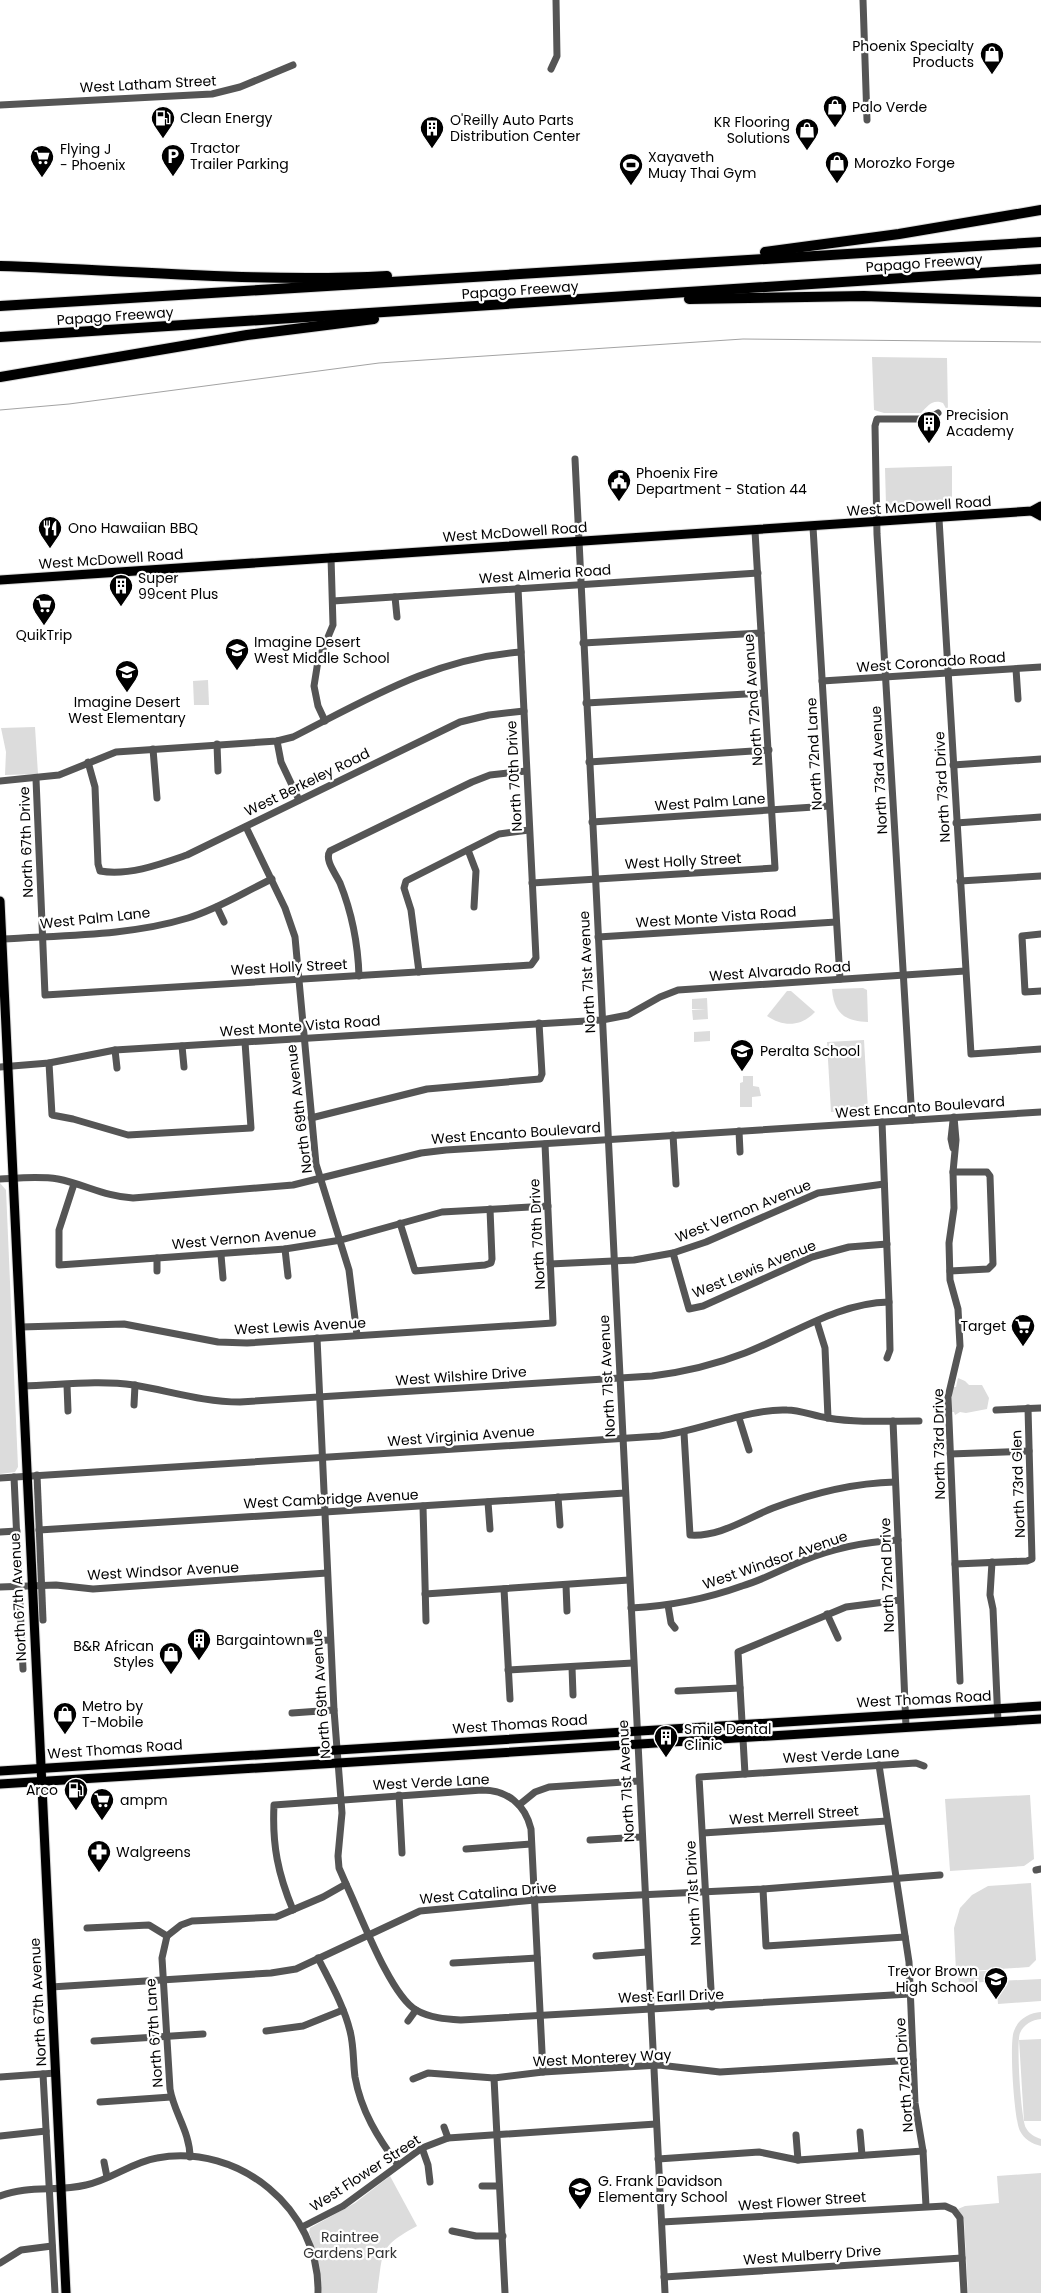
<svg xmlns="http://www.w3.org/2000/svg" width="1041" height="2293" font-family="Poppins,sans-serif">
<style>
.green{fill:#dcdcdc}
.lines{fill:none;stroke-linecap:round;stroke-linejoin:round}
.stream{stroke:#a3a3a3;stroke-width:1}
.major-casing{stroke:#dbdbdb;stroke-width:11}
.highway-casing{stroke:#dbdbdb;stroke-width:12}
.minor{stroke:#555;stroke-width:7}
.major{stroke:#000;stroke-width:9}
.highway{stroke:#000;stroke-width:10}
.labels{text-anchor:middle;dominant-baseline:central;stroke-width:4.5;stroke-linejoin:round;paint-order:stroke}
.poi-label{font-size:14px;fill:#000;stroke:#fff;text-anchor:start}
.street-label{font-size:14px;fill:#000;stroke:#fff}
.park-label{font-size:14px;fill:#333;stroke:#fff}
</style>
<rect width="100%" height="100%" fill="#fff"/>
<g class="green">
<path d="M872 357 947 358 948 412 943 403C932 399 928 406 921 413H884L874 410Z"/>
<path d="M952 466V504L891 509 886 505 885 468Z"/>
<path d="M208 680 209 705H194L193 681Z"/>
<path d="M35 727 38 774 5 775 6 752 1 728Z"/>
<path d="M863 988 867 990 868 1022C845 1021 834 1014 832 989Z"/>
<path d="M787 991H791L815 1012C801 1027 783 1027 767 1016Z"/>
<path d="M707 998 708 1019 693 1020 692 1010 706 1009H692V999Z"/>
<path d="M710 1031V1041L694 1042V1032Z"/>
<path d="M864 1040 868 1110 831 1112 827 1042Z"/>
<path d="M743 1076H753V1086L759 1087 761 1096 752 1097V1107H740V1083L743 1082Z"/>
<path d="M0 1183 6 1190 18 1467 15 1472 0 1474Z"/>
<path d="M958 1378 965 1381 969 1385H982L989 1398 987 1409 966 1413 960 1412 955 1415 954 1412H952V1387H956Z"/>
<path d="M1030 1795 1034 1859 1024 1866 950 1871 945 1799Z"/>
<path d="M1031 1883 1036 1960 1029 1967 956 1972 954 1928 960 1908 972 1895 988 1886Z"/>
<path d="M996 1970 997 1981 1041 1979V2001L998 2004 996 1981 959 1984 958 1973Z"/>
<path d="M1041 2012V2019C1032 2020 1024 2024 1020 2033 1016 2042 1021 2120 1026 2128 1029 2134 1035 2137 1041 2139V2146C1032 2144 1024 2139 1020 2131 1014 2120 1009 2042 1014 2031 1018 2019 1029 2013 1041 2012Z"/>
<path d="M1041 2039V2121H1024L1019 2040Z"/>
<path d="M1041 2173V2293H968L964 2220 958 2209 965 2206 999 2203 997 2176Z"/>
<path d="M390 2176 417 2226C376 2248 384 2253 377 2293H322L319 2263 309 2232 310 2228 355 2203Z"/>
</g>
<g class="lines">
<path class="stream" d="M0 410 69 404 379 363 743 339 1041 342"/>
<g class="major-casing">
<g id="major">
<path d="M1032 511 1041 516"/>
<path d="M0 580 1032 511 1041 506"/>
<path d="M0 901 66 2293"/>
<path d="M0 1771 1041 1706"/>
<path d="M0 1784 1041 1719"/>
</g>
</g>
<g class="highway-casing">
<g id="highway">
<path d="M765 252 899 234 1041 210"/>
<path d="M0 266C129 270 258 283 387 276"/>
<path d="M689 299 864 296 1041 302"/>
<path d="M0 306 1041 242"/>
<path d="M0 337 1041 269"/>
<path d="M0 377 247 335 374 319"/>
</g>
</g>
<g class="minor">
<path d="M863 0 867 120"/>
<path d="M551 69 557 56 556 0"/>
<path d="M0 105 212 94 240 87 293 65"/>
<path d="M575 459 665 2293"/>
<path d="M939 519 971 1054 1041 1049"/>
<path d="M813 527 840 979"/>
<path d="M395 597 397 617"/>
<path d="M333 601 758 573"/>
<path d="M583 643 761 633"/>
<path d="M1016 669 1018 699"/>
<path d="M822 681 1041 667"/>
<path d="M586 703 764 693"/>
<path d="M325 721 318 706 314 686 318 661 333 625 331 557"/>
<path d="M277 741 281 762 299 800"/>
<path d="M217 744 218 771"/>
<path d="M153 749 157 798"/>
<path d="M88 762 95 787 98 864 100 871C129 876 161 864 187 855L460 722 489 715 524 711"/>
<path d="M589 762 769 750"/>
<path d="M953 765 1041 759"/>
<path d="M36 779 45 995 531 965 536 958 518 588"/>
<path d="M0 781 59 775 116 752 277 741 293 737C368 699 435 658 521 652"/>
<path d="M592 822 829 806"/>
<path d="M956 823 1041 817"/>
<path d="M246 827 285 908 295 937 316 1164 349 1270 357 1335"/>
<path d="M468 850 476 871 474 907"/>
<path d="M960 881 1041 876"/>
<path d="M532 883 775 868 755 531"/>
<path d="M217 907 224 922"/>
<path d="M1041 934 1022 936 1025 992 1041 991"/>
<path d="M598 937 836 922"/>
<path d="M2 939C64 935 129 936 188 918 218 909 244 892 272 879"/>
<path d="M419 972 411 910 404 888 406 881 499 834 529 830"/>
<path d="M359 976C358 944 352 913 340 883 336 874 324 860 330 851L472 782 490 775 526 771"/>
<path d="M182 1046 184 1067"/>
<path d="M115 1050 117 1068"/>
<path d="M49 1063 52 1115 73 1119 128 1135 251 1128 245 1042"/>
<path d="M0 1067 49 1063 115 1050 602 1020 628 1015 660 997 678 990 965 971"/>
<path d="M954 1117 956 1140 953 1172 954 1208 949 1243 950 1280 958 1309 960 1346 948 1397 960 1681"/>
<path d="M311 1118 427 1089 540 1079 542 1074 539 1023"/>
<path d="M912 1120 877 534 875 426 877 419H928L938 413"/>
<path d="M953 1121 951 1139 953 1148"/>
<path d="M882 1122 889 1302 890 1350 887 1358"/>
<path d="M739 1131 740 1152"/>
<path d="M673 1135 676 1184"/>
<path d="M0 1179C20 1178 39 1176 58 1179 84 1184 106 1197 133 1198L293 1185 421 1153 446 1150 1041 1112"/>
<path d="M74 1184 59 1230V1265L285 1249 341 1240 442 1212 548 1206"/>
<path d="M400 1223 415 1271 485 1265 491 1263 492 1259 490 1209"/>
<path d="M285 1249 288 1276"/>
<path d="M673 1253 689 1309 703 1306 812 1257 849 1247 887 1244"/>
<path d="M221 1255 223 1278"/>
<path d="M157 1258V1271"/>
<path d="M550 1264 634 1260 673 1253 706 1242 818 1193 884 1184"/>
<path d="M950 1271 988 1269 993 1264 990 1176 987 1172H953"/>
<path d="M817 1322 825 1348 828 1418"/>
<path d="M21 1327 124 1324 218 1342 247 1343 553 1323 545 1144"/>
<path d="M317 1338 334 1710 342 1813 338 1856 339 1868 346 1884C360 1913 390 1995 416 2010 430 2018 446 2019 461 2020L910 1994"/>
<path d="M67 1385 68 1411"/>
<path d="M23 1386C60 1385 98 1380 134 1385 170 1391 203 1402 240 1402L652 1376C684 1372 714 1365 745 1353 792 1335 837 1303 889 1302"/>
<path d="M134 1405 135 1385"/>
<path d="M996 1410 1041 1408"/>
<path d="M739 1418 749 1450"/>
<path d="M893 1421 906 1727"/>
<path d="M684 1433 690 1535C720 1537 745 1519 773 1508 813 1493 852 1483 895 1482"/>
<path d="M950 1454 1029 1451"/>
<path d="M37 1475 43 1620"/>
<path d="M14 1477 23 1669"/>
<path d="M0 1478 660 1436C699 1431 751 1408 787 1410 800 1410 814 1416 828 1418 858 1423 889 1421 919 1421"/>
<path d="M558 1497 560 1525"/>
<path d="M488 1502 490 1529"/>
<path d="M423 1506 426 1621"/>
<path d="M39 1530 625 1493"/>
<path d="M0 1532 17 1531"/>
<path d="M992 1562 990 1595 993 1609 998 1722"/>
<path d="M955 1564 1027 1561 1032 1559 1028 1408"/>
<path d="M566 1585 567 1611"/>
<path d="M0 1587 56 1585 93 1589 327 1573"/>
<path d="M504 1589 510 1699"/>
<path d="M425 1594 629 1580"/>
<path d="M668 1605 671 1623 675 1628"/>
<path d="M631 1608C669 1606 706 1599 742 1586 763 1580 782 1569 802 1561 833 1548 864 1542 898 1540"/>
<path d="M827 1614 838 1638"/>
<path d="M289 1642 330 1640"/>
<path d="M572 1667 573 1695"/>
<path d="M508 1670 633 1663"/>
<path d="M678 1691 740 1688"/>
<path d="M292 1713 334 1710"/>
<path d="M879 1765 909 1962 915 2103 923 2151 926 2206"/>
<path d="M745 1774 738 1652 846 1607 900 1600"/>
<path d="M399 1795 402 1853"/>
<path d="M519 1805 535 1792 549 1787 639 1781"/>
<path d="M703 1833 887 1821"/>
<path d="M590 1840 642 1837"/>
<path d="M466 1849 531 1844"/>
<path d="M1036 1870 1041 1869"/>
<path d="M763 1889 766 1946 905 1937"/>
<path d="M293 1910C278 1874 272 1845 274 1805L482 1790C507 1790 525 1804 531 1829L543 2072"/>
<path d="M87 1928 149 1925 167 1936 181 1925 192 1921 276 1917 323 1897 346 1884"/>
<path d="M167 1936 162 1958 170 2089C174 2113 190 2132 190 2157"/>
<path d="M596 1956 647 1952"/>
<path d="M318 1958C330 1982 344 2006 350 2031 354 2046 353 2062 355 2077 361 2111 378 2138 398 2165"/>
<path d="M453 1963 537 1958"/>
<path d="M51 1987 271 1973 296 1969 420 1911 535 1900 763 1889 940 1875"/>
<path d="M712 2007 699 1777 916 1763 924 1766"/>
<path d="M408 2021 416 2010"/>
<path d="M266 2031 303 2026 343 2010"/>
<path d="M94 2041 203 2034"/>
<path d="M43 2074 55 2293"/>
<path d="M0 2077 56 2073"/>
<path d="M494 2078 505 2293"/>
<path d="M413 2079 428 2073 494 2078 543 2072 659 2065 720 2072 913 2060"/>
<path d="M100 2102 171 2097"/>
<path d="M444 2127 448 2138"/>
<path d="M860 2132 862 2155"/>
<path d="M796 2135 798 2160"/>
<path d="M0 2136 46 2131"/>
<path d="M422 2148 428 2165 430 2182"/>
<path d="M658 2159 759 2152 798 2160 923 2151"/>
<path d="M104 2162 107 2177"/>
<path d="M482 2186H499"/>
<path d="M0 2196C28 2185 58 2192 86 2185 111 2180 132 2162 157 2158 239 2143 320 2209 318 2293"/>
<path d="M662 2222 945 2206 954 2210 960 2218 964 2293"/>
<path d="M302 2227 343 2206 422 2148 448 2138 656 2124"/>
<path d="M452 2231 476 2236H503"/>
<path d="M0 2263 21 2250 52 2246"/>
<path d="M664 2277 962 2258"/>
</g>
<use href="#major" class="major"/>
<use href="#highway" class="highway"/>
</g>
<defs>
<g id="shop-pin" transform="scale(1.25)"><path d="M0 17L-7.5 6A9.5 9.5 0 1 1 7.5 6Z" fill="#000" stroke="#fff"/><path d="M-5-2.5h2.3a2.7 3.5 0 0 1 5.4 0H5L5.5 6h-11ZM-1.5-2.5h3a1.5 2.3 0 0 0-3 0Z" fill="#fff"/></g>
<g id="fuel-pin" transform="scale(1.25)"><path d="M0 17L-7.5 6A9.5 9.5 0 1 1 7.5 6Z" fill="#000" stroke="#fff"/><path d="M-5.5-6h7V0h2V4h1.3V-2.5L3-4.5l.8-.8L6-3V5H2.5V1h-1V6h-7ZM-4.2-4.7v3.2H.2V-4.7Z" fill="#fff"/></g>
<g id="building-pin" transform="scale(1.25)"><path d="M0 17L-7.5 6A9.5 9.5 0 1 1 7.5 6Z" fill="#000" stroke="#fff"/><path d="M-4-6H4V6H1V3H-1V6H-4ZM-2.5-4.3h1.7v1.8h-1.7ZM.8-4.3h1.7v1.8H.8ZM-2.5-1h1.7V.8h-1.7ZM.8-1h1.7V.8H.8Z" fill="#fff"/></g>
<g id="parking-pin" transform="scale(1.25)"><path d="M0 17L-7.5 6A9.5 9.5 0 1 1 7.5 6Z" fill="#000" stroke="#fff"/><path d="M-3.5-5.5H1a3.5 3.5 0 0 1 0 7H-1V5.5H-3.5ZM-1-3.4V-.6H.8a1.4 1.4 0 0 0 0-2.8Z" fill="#fff"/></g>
<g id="supermarket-pin" transform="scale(1.25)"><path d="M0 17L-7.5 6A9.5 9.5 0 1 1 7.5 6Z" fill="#000" stroke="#fff"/><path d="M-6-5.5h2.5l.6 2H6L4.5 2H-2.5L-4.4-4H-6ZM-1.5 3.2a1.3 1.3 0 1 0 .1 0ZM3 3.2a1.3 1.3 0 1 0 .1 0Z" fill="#fff"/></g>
<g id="stadium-pin" transform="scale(1.25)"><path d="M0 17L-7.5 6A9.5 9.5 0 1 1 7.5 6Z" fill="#000" stroke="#fff"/><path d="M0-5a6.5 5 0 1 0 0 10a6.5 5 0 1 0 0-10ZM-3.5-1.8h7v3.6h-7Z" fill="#fff"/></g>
<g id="civic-pin" transform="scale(1.25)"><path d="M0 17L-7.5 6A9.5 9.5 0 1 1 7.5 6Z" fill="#000" stroke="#fff"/><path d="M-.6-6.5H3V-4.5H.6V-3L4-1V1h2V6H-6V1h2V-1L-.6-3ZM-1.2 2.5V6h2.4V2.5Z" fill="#fff"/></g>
<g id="restaurant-pin" transform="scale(1.25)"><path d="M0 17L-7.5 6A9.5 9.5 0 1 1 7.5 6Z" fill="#000" stroke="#fff"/><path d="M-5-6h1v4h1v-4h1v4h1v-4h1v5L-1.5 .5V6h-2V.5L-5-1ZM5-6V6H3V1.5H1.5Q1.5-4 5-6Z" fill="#fff"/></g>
<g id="school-pin" transform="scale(1.25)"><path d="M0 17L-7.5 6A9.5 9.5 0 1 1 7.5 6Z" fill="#000" stroke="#fff"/><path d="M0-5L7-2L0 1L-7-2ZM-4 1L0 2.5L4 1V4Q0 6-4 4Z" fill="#fff"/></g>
<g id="pharmacy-pin" transform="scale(1.25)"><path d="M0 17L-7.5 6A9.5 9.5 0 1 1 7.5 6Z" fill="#000" stroke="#fff"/><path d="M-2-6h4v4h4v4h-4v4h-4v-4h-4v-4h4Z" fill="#fff"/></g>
</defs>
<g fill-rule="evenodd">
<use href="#shop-pin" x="992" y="54"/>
<use href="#shop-pin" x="835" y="107"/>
<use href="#fuel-pin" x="163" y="118"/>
<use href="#building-pin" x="432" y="128"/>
<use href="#shop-pin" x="807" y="130"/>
<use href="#parking-pin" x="173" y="156"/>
<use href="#supermarket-pin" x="42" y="157"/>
<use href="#shop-pin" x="837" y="163"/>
<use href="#stadium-pin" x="631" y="165"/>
<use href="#building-pin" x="929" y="423"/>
<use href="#civic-pin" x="619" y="481"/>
<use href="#restaurant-pin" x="50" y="528"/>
<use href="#building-pin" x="121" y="586"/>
<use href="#supermarket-pin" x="44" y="605"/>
<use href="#school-pin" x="237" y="650"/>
<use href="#school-pin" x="127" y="672"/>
<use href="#school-pin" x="742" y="1051"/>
<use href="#supermarket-pin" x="1023" y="1326"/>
<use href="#building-pin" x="199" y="1640"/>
<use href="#shop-pin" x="171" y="1654"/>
<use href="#shop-pin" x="65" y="1714"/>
<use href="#building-pin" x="666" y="1737"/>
<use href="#fuel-pin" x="76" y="1790"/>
<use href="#supermarket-pin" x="102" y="1800"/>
<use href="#pharmacy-pin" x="99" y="1852"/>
<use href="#school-pin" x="996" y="1979"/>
<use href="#school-pin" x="580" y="2189"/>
</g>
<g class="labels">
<g class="poi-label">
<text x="974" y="46" text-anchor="end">Phoenix Specialty<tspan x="974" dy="16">Products</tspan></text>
<text x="852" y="107">Palo Verde</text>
<text x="180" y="118">Clean Energy</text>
<text x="450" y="120">O'Reilly Auto Parts<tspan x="450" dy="16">Distribution Center</tspan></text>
<text x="790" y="122" text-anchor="end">KR Flooring<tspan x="790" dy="16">Solutions</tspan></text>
<text x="190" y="148">Tractor<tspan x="190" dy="16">Trailer Parking</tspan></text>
<text x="60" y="149">Flying J<tspan x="60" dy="16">- Phoenix</tspan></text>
<text x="648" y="157">Xayaveth<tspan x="648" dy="16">Muay Thai Gym</tspan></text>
<text x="854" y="163">Morozko Forge</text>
<text x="946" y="415">Precision<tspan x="946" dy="16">Academy</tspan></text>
<text x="636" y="473">Phoenix Fire<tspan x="636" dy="16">Department - Station 44</tspan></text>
<text x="68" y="528">Ono Hawaiian BBQ</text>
<text x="138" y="578">Super<tspan x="138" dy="16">99cent Plus</tspan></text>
<text x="44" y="635" text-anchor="middle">QuikTrip</text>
<text x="254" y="642">Imagine Desert<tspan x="254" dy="16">West Middle School</tspan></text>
<text x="127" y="702" text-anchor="middle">Imagine Desert<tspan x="127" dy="16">West Elementary</tspan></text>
<text x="760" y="1051">Peralta School</text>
<text x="1006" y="1326" text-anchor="end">Target</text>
<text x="216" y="1640">Bargaintown</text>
<text x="154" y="1646" text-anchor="end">B&amp;R African<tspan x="154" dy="16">Styles</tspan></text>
<text x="82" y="1706">Metro by<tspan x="82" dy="16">T-Mobile</tspan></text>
<text x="684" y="1729">Smile Dental<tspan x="684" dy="16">Clinic</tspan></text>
<text x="58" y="1790" text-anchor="end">Arco</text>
<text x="120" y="1800">ampm</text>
<text x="116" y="1852">Walgreens</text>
<text x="978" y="1971" text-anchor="end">Trevor Brown<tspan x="978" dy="16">High School</tspan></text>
<text x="598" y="2181">G. Frank Davidson<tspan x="598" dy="16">Elementary School</tspan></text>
</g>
<g class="street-label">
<text transform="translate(148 84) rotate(-3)">West Latham Street</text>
<text transform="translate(924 263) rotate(-4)">Papago Freeway</text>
<text transform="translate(520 290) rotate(-4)">Papago Freeway</text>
<text transform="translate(115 316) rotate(-4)">Papago Freeway</text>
<text transform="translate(919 506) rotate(-4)">West McDowell Road</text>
<text transform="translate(515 532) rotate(-4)">West McDowell Road</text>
<text transform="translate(111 559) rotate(-4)">West McDowell Road</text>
<text transform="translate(545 574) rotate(-4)">West Almeria Road</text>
<text transform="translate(931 662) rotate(-4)">West Coronado Road</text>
<text transform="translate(753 700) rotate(-94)">North 72nd Avenue</text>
<text transform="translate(814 754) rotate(-93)">North 72nd Lane</text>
<text transform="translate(879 770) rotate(-93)">North 73rd Avenue</text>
<text transform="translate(514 776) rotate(-93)">North 70th Drive</text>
<text transform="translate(307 782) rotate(-26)">West Berkeley Road</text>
<text transform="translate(942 787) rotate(-93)">North 73rd Drive</text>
<text transform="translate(710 802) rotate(-4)">West Palm Lane</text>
<text transform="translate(26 842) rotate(-92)">North 67th Drive</text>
<text transform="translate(683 861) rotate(-3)">West Holly Street</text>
<text transform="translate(716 917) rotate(-4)">West Monte Vista Road</text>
<text transform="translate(95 918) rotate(-6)">West Palm Lane</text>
<text transform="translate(289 967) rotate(-3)">West Holly Street</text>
<text transform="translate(780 971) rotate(-4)">West Alvarado Road</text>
<text transform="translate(587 972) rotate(-93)">North 71st Avenue</text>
<text transform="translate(300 1026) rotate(-4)">West Monte Vista Road</text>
<text transform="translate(920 1107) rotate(-4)">West Encanto Boulevard</text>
<text transform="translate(299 1109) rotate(-97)">North 69th Avenue</text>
<text transform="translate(516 1133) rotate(-4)">West Encanto Boulevard</text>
<text transform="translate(743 1211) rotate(-22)">West Vernon Avenue</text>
<text transform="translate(537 1234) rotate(-93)">North 70th Drive</text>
<text transform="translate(244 1238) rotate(-5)">West Vernon Avenue</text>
<text transform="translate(754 1269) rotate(-22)">West Lewis Avenue</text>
<text transform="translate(300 1326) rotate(-3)">West Lewis Avenue</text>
<text transform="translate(461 1376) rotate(-4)">West Wilshire Drive</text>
<text transform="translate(607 1376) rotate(-93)">North 71st Avenue</text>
<text transform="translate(461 1436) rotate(-4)">West Virginia Avenue</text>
<text transform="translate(939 1444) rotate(-91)">North 73rd Drive</text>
<text transform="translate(1018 1484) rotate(-92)">North 73rd Glen</text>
<text transform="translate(331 1499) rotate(-3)">West Cambridge Avenue</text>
<text transform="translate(775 1560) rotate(-19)">West Windsor Avenue</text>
<text transform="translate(163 1571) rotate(-3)">West Windsor Avenue</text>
<text transform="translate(887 1575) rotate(-92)">North 72nd Drive</text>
<text transform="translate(18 1597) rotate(-93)">North 67th Avenue</text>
<text transform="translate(321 1694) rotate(-94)">North 69th Avenue</text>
<text transform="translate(924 1699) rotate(-3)">West Thomas Road</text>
<text transform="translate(520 1724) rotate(-4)">West Thomas Road</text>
<text transform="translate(115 1749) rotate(-4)">West Thomas Road</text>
<text transform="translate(841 1755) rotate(-3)">West Verde Lane</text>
<text transform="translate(626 1781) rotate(-93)">North 71st Avenue</text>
<text transform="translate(431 1782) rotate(-3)">West Verde Lane</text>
<text transform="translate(794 1815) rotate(-4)">West Merrell Street</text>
<text transform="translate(488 1893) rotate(-5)">West Catalina Drive</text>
<text transform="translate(693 1893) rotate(-93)">North 71st Drive</text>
<text transform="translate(671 1996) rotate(-2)">West Earll Drive</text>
<text transform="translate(38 2002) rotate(-93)">North 67th Avenue</text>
<text transform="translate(154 2033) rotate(-94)">North 67th Lane</text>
<text transform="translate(602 2058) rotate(-3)">West Monterey Way</text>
<text transform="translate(904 2075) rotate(-94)">North 72nd Drive</text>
<text transform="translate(365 2173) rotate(-33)">West Flower Street</text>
<text transform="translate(802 2201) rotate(-4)">West Flower Street</text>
<text transform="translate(812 2255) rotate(-4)">West Mulberry Drive</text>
</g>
<g class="park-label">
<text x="350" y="2237">Raintree<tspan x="350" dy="16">Gardens Park</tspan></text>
</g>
</g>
</svg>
